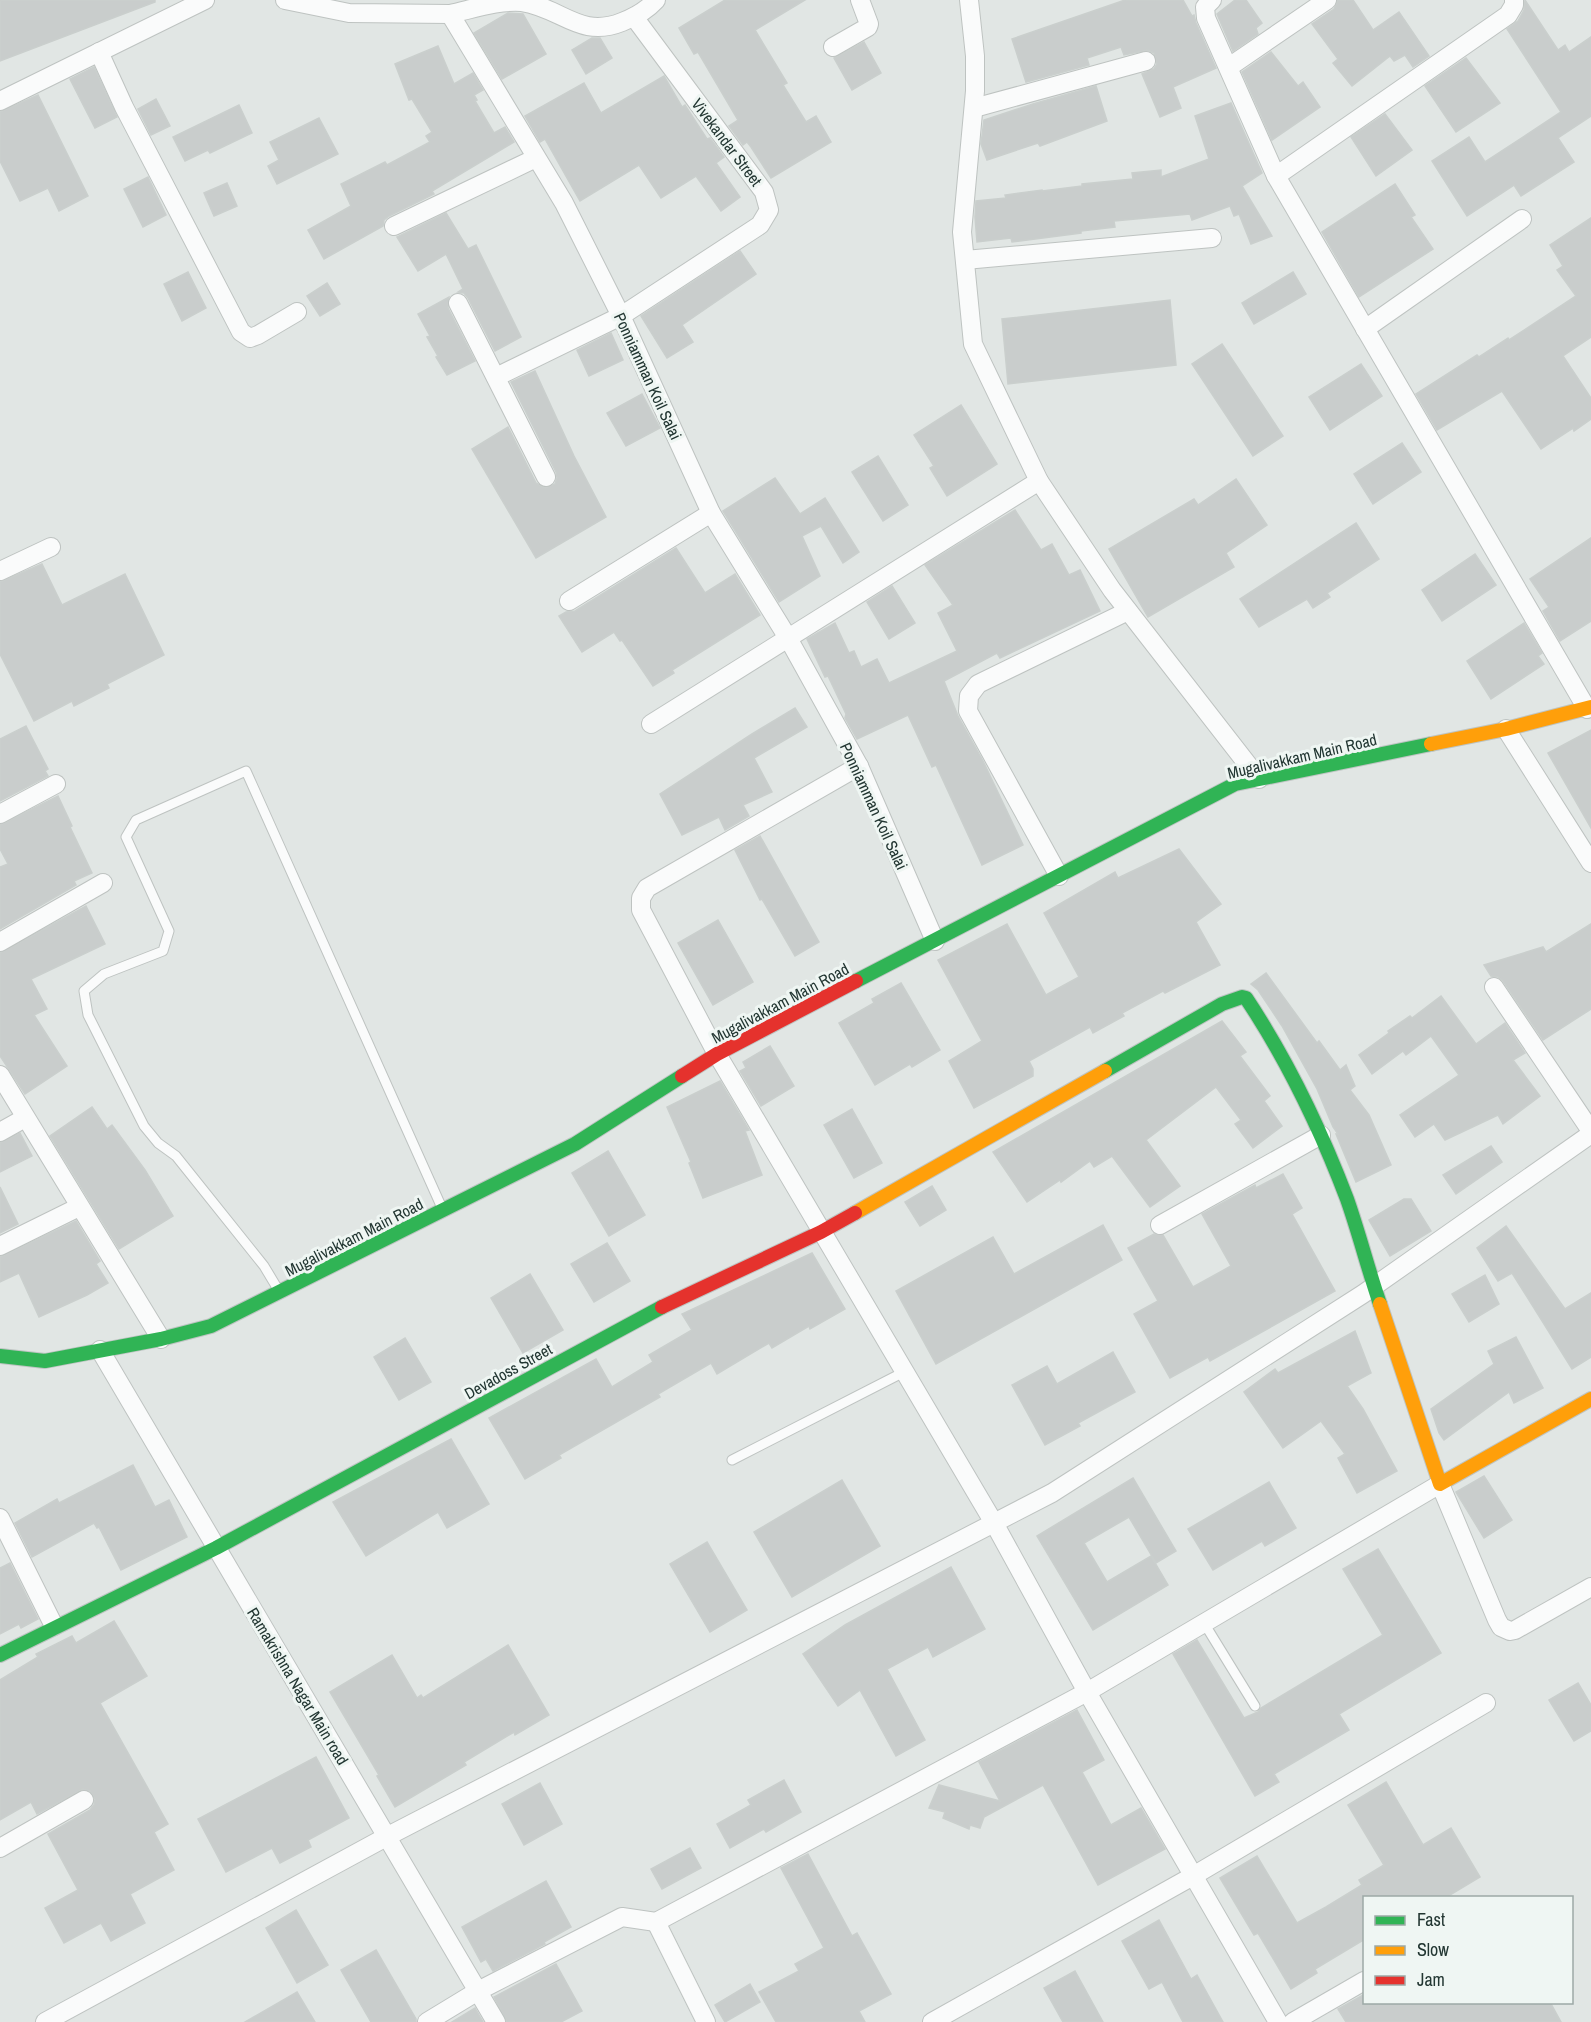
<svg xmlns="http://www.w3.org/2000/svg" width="1591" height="2022" font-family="'Archivo Narrow',sans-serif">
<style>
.building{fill:#c9cdcc;stroke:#cacfcd;stroke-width:1.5}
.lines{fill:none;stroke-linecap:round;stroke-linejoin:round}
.lane-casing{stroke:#bec3c1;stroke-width:11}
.street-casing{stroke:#bec3c1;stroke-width:20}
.fast-casing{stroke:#bec4c2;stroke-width:16}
.slow-casing{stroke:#bec4c2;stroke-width:16}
.jam-casing{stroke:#bec4c2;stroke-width:16}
.lane{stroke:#fafbfb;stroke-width:9}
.street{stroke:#fafbfb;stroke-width:18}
.fast{stroke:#30b455;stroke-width:14}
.slow{stroke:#ff9f0a;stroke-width:14}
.jam{stroke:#e5322d;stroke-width:14}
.labels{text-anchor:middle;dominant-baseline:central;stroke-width:6;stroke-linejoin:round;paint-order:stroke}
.street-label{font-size:16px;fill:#223632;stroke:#eff6f3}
</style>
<rect width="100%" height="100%" fill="#e1e6e4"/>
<g class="building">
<path d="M0 0H155V2L0 61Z"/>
<path d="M725 0H805L755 30 787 83 783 85 806 122 816 116 831 142 771 178 751 147 747 142 743 145 729 126 738 120 698 52 694 54 679 28Z"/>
<path d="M1125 0H1183L1192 16 1194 15 1196 23 1216 68 1173 87 1181 108 1160 117 1142 74 1154 69 1157 64 1154 53 1148 50 1124 55 1121 47 1087 58 1089 65 1026 82 1012 39Z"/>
<path d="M1235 0H1246L1262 23 1256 28 1258 34 1233 51 1217 14Z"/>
<path d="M1338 0H1353L1373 30 1399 12 1429 56 1413 67 1405 55 1394 61 1390 56 1352 86 1333 63 1338 59 1312 24 1334 9Z"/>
<path d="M1525 0 1558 50 1565 45 1569 52 1591 37V116L1558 138 1574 162 1521 196 1514 185 1467 216 1432 161 1469 137 1485 162 1561 112 1507 29 1518 21 1524 10Z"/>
<path d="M508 13 523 14 546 54 502 79 474 33Z"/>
<path d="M592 38H600L612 58 586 74 572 50Z"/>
<path d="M864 42 881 73 852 90 834 58Z"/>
<path d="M438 46 454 84 473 73 483 90 474 95 477 100 475 101 494 133 505 127 514 142 432 191 434 194 389 216 384 220 383 226 324 259 308 230 351 206 341 184 385 162 387 165 430 142 426 136 432 132 412 99 409 100 395 64Z"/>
<path d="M1271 52 1298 86 1303 82 1320 107 1272 140 1242 72Z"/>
<path d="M1466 58 1500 103 1456 132 1425 86Z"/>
<path d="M94 67 117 117 95 128 70 79Z"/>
<path d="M664 76 682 107 685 105 707 139 710 138 724 157 716 163 740 197 721 211 696 176 661 198 639 165 580 201 545 139 540 142 525 116 584 83 601 113Z"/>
<path d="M1096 86 1107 121 1040 146 1038 143 987 160 981 144 984 120 1033 104Z"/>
<path d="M38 95 88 196 59 211 48 188 20 201 0 161V112Z"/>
<path d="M156 99 170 126 151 135 138 109Z"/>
<path d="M1231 103 1262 173 1242 186 1272 236 1251 244 1239 214 1234 216 1230 206 1192 220 1190 214 1114 221 1115 227 1081 231V233L1012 242 1011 238 977 242 975 217 976 201 1006 198 1005 195 1042 190V191L1082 186V184L1133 179 1132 173 1161 170V177L1209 159 1195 116Z"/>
<path d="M239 105 252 133 210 153 208 150 185 161 173 137Z"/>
<path d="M1385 114 1412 150 1376 176 1351 137Z"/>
<path d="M319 118 338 154 277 184 268 166 279 160 270 142Z"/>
<path d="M148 177 166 215 143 227 124 189Z"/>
<path d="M227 183 237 206 214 216 204 193Z"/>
<path d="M1395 184 1415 215 1411 217 1433 249 1359 297 1322 232Z"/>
<path d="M446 213 468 249 476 245 521 337 495 351 468 298 464 293 458 292 463 289 446 254 418 271 397 237Z"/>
<path d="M1591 218V337L1563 356 1591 398V419L1574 431 1573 428 1541 449 1502 391 1437 430 1416 394 1477 355 1479 357 1508 338 1509 340 1576 296 1557 270 1563 266 1550 245Z"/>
<path d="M740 251 756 274 682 325 693 342 667 358 641 316Z"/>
<path d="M188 272 206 308 182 321 164 284Z"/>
<path d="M1293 272 1306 294 1254 324 1242 303Z"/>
<path d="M327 283 340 304 320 316 307 296Z"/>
<path d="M449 297 448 308 475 361 447 375 436 357 438 356 427 337 430 336 418 314Z"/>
<path d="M1170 300 1176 365 1008 384 1002 319Z"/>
<path d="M611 333 623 360 589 376 577 350Z"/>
<path d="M1222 344 1283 436 1253 456 1192 364Z"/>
<path d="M1361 364 1382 396 1330 430 1309 397Z"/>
<path d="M535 371 574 456 606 517 536 558 472 449 508 427 536 483 545 488 555 484 557 478 556 472 511 382Z"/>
<path d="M642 394 660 428 626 446 607 413Z"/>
<path d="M961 405 997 464 947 496 930 468 934 466 914 435Z"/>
<path d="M1402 443 1421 472 1373 504 1354 474Z"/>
<path d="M878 456 908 505 883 521 852 472Z"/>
<path d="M775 478 800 514 825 498 859 552 843 563 821 526 802 536 820 576 779 602 723 511Z"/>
<path d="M1236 479 1267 525 1226 553 1234 567 1148 617 1109 549 1194 499 1198 505Z"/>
<path d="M1015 510 1041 550 1052 544 1069 575 1080 570 1100 611 1000 658 997 653 944 681 958 716 983 761 1023 845 982 865 936 765 932 767 908 715 857 739 845 718 846 714 828 676 825 677 807 639 835 623 849 653 854 651 861 667 877 659 889 683 957 651 938 613 953 605 925 565Z"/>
<path d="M1356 523 1379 559 1327 593 1330 597 1313 608 1307 599 1259 627 1240 599Z"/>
<path d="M1591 538V621L1560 641 1543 611 1549 607 1530 579Z"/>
<path d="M676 548 705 593 735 574 760 615 672 670 674 673 653 686 622 640 620 641 614 632 582 652 559 616 566 612 575 611Z"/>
<path d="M1475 554 1496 585 1442 621 1422 590Z"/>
<path d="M42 564 62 605 125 574 164 655 107 684 109 688 74 706 72 701 34 721 0 654V582Z"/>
<path d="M892 586 915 623 889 639 867 602Z"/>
<path d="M1524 623 1542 653 1538 656 1544 664 1491 699 1467 661Z"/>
<path d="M795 708 807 727 754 758 772 792 743 805 749 816 725 830 719 817 682 835 660 794 752 734Z"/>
<path d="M26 726 48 769 45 771 48 776 0 801V739Z"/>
<path d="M1591 730V828L1548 753Z"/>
<path d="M58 796 72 826 70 827 92 873 74 881 76 885 0 929V867L8 864 0 849V825Z"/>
<path d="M760 836 819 942 795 956 762 899 760 900 735 850Z"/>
<path d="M1179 849 1221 904 1196 922 1220 965 1165 993 1163 991 1122 1013 1124 1016 1093 1033 1090 1027 1029 1061 1033 1069V1076L974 1108 949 1061 982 1041 938 960 1007 924 1046 995 1079 977 1044 913 1115 872 1118 878Z"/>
<path d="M86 906 105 944 31 979 47 1009 34 1015 67 1066 25 1094 0 1056V953Z"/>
<path d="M718 920 753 982 713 1005 678 943Z"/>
<path d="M1591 924V1009L1543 1040 1503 981 1498 977 1491 976 1484 965 1543 947 1546 952Z"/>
<path d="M1266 973 1317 1043 1319 1041 1340 1070 1346 1065 1355 1086 1350 1090 1369 1115 1391 1165 1356 1182 1336 1134H1338L1333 1127 1317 1089 1282 1026 1258 990 1251 984Z"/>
<path d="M901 983 940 1050 912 1067 910 1064 875 1085 839 1023 874 1003 872 999Z"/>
<path d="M1441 996 1476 1044 1505 1023 1525 1053 1513 1060 1540 1096 1503 1124 1498 1115 1445 1140 1434 1124 1415 1137 1400 1115 1459 1075 1431 1036 1406 1055 1403 1051 1372 1074 1359 1055 1389 1033 1388 1031 1410 1016 1412 1018Z"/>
<path d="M1222 1021 1246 1052 1240 1056 1270 1096 1264 1101 1282 1126 1253 1148 1235 1124 1241 1120 1216 1087 1146 1140 1180 1186 1150 1207 1112 1156 1094 1167 1090 1161 1061 1182 1060 1180 1027 1202 993 1152Z"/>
<path d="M770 1046 794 1086 761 1106 740 1071 746 1068 743 1062Z"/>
<path d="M720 1081 749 1130 745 1131 762 1175 703 1198 689 1163 691 1162 667 1107Z"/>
<path d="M92 1107 107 1129 112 1125 145 1170 173 1216 119 1249 50 1136Z"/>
<path d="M852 1109 882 1163 854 1178 824 1125Z"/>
<path d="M20 1133 32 1156 0 1172V1143Z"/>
<path d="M1491 1146 1502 1162 1456 1194 1443 1175Z"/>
<path d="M608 1151 645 1215 609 1236 572 1173Z"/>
<path d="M1283 1174 1302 1208 1292 1214 1335 1291 1210 1361 1208 1357 1170 1378 1134 1314 1158 1301 1128 1248 1154 1234 1163 1235 1193 1287 1231 1266 1202 1214 1255 1185 1256 1188Z"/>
<path d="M932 1186 946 1210 920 1226 905 1202Z"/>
<path d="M0 1187 18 1224 0 1233Z"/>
<path d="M1404 1199H1411L1431 1231 1390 1256 1369 1220Z"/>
<path d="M76 1221 100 1261 96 1264 108 1283 87 1295 39 1317 19 1273 0 1282V1257Z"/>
<path d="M1103 1225 1122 1260 936 1364 896 1291 993 1237 1014 1274Z"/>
<path d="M1506 1226 1565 1309 1591 1293V1357L1572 1369 1512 1273 1498 1281 1477 1248Z"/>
<path d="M607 1243 630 1281 594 1302 571 1264Z"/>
<path d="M812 1253 845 1309 810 1329 809 1326 772 1348 769 1343 717 1374 711 1363 658 1394 660 1397 559 1455 561 1458 525 1479 489 1418 596 1359 612 1387 653 1362 649 1355 692 1330 682 1314Z"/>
<path d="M530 1274 563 1330 523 1353 491 1298Z"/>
<path d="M1485 1275 1499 1304 1469 1322 1452 1294Z"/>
<path d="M1355 1331 1371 1373 1347 1386 1363 1409 1397 1471 1357 1493 1338 1458 1345 1454 1321 1421 1283 1448 1244 1392 1275 1369 1278 1373Z"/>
<path d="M1516 1337 1543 1388 1514 1403 1509 1392 1444 1440 1439 1433 1431 1409 1494 1364 1488 1351Z"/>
<path d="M405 1338 431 1382 399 1400 374 1357Z"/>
<path d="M1113 1352 1135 1392 1078 1423 1080 1426 1045 1445 1012 1385 1047 1366 1057 1384Z"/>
<path d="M451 1439 489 1504 447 1528 438 1512 366 1556 333 1502Z"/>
<path d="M133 1465 155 1507 169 1500 187 1537 121 1570 99 1527 97 1528 94 1523 32 1557 15 1523 57 1499 59 1503Z"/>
<path d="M1484 1476 1512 1520 1484 1538 1456 1492Z"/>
<path d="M1133 1478 1176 1551 1156 1563 1129 1517 1084 1543 1107 1582 1151 1556 1168 1585 1093 1630 1037 1536Z"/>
<path d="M842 1480 880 1546 792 1597 754 1532Z"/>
<path d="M1269 1482 1296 1528 1265 1546 1262 1541 1213 1570 1188 1529Z"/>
<path d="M707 1542 747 1610 710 1632 670 1564Z"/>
<path d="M1378 1549 1441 1653 1339 1714 1349 1730 1274 1774 1279 1782 1255 1796 1173 1654 1197 1640 1244 1718 1258 1712 1261 1708 1383 1635 1343 1569Z"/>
<path d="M10 1563 38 1619 21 1628 19 1624 0 1634V1568Z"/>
<path d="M951 1567 985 1629 933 1657 928 1647 887 1669 925 1740 896 1756 860 1690 838 1706 803 1654 845 1625Z"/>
<path d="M114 1621 147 1676 100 1703 168 1824 154 1832 174 1870 130 1894 145 1923 111 1941 101 1923 64 1943 45 1908 78 1890 48 1834 90 1810 94 1805 95 1799 90 1791 83 1789 37 1814 31 1802 0 1820V1680L38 1657 36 1654 72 1636 76 1643Z"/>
<path d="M508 1645 549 1715 515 1735 514 1732 464 1762 466 1765 395 1807 377 1776 379 1775 330 1692 392 1655 417 1698 421 1695 423 1698Z"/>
<path d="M1578 1683 1591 1705V1731L1574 1741 1549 1700Z"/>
<path d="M1077 1710 1104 1760 1082 1772 1111 1825 1141 1808 1165 1849 1098 1885 1043 1785 984 1817 980 1828 970 1825 969 1829 943 1818 945 1812 929 1808 939 1785 1000 1801 979 1762Z"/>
<path d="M316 1757 349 1818 308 1840 311 1847 280 1863 272 1848 226 1872 198 1819Z"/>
<path d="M784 1780 801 1812 766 1832 764 1829 730 1848 717 1824 751 1805 748 1800Z"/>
<path d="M1386 1782 1423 1845 1451 1828 1480 1877 1445 1898H1365V1939L1315 1969 1317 1973 1291 1989 1258 1933 1254 1935 1220 1878 1257 1856 1297 1923 1326 1907 1362 1885 1359 1880 1384 1865 1348 1805Z"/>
<path d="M540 1783 562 1824 524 1845 502 1804Z"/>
<path d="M690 1848 701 1868 662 1889 651 1869Z"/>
<path d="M808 1854 852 1936 857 1933 891 1994 859 2011 865 2022H776L759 1992 799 1971 795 1964 824 1948 781 1868Z"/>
<path d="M546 1881 571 1927 544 1942 545 1944 493 1971 486 1959 481 1962 462 1927Z"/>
<path d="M296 1910 328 1965 297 1983 266 1928Z"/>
<path d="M1159 1920 1191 1979 1197 1975 1223 2022H1183L1162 1982 1149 1989 1122 1941Z"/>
<path d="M376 1950 416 2019V2022H371L341 1970Z"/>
<path d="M556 1964 582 2011 561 2022H507L494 1997Z"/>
<path d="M1075 1971 1103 2022H1063L1044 1988Z"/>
<path d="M750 1984 760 2002 725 2022 715 2005Z"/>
<path d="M297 1992 315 2022H245Z"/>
<path d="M1365 1994V2002H1550L1561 2022H1346L1338 2009Z"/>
<path d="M475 2008 483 2022H452Z"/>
</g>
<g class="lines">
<g class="lane-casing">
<g id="lane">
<path d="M279 1291 264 1266 176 1156 158 1143 144 1126 88 1015 84 991 104 974 163 951 169 931 126 837 136 820 246 771 442 1208"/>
<path d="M732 1460 904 1372"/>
<path d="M1204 1623 1255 1706"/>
</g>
</g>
<g class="street-casing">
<g id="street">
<path d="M285 0 349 13 450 14"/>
<path d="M656 0C647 10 635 17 622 22 580 39 562 8 522 2 499 0 473 9 450 14L564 203 621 316 711 513 788 638 859 766 935 941"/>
<path d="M969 0 975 56V91L962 232 973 344 1039 481 1112 590 1259 779"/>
<path d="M1212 0 1205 7 1206 18 1276 176"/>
<path d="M1514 0V5L1508 15 1276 176 1587 709"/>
<path d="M833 47 868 27 869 24 860 0"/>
<path d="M99 52 124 107 241 332 250 338 258 335 297 312"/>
<path d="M1229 67 1327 0"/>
<path d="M0 101 205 0"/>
<path d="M974 108 1146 61"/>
<path d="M394 226 536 158"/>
<path d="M965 260 1212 238"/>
<path d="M458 303 546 477"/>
<path d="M1365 329 1522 219"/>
<path d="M496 377 621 316 760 225 769 210 764 192 634 17"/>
<path d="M0 571 51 547"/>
<path d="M569 601 711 513"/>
<path d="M651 724 1039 481"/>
<path d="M1506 729 1591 863"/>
<path d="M859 766 647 888 641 898V910L717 1054 994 1523 1087 1692 1278 2022"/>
<path d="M0 814 56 784"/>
<path d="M1059 876 968 711 969 696 978 684 1128 611"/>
<path d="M0 942 103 883"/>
<path d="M1494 987 1591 1131"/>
<path d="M0 1075 161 1339"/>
<path d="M0 1132 25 1118"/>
<path d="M1160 1225 1321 1135"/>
<path d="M0 1246 79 1207"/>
<path d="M100 1350 496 2022"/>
<path d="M0 1518 54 1626"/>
<path d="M0 1848 84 1800"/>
<path d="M656 1922 706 2022"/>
<path d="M45 2022 388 1836 1052 1493 1363 1294 1591 1134"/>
<path d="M427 2022 478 1991 622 1917 656 1922 1087 1692 1440 1484 1497 1620 1501 1627 1510 1631 1515 1630 1591 1587"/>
<path d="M932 2022 1193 1876 1486 1703"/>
<path d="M1293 2022 1364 1981"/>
</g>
</g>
<g class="fast-casing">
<g id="fast">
<path d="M856 981 1235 784 1431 744"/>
<path d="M1105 1071 1222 1004 1242 997 1246 998C1288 1061 1320 1128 1347 1199 1359 1233 1368 1269 1380 1304"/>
<path d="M0 1356 45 1361 161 1339 211 1326 575 1144 682 1076"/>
<path d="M0 1655 216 1548 662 1307"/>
</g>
</g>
<g class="slow-casing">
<g id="slow">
<path d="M1431 744 1506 729 1591 707"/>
<path d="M855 1213 1105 1071"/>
<path d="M1380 1304 1440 1484 1591 1399"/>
</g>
</g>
<g class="jam-casing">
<g id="jam">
<path d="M682 1076 717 1054 856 981"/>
<path d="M662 1307 821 1232 855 1213"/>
</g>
</g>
<use href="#lane" class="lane"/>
<use href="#street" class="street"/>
<use href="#fast" class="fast"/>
<use href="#slow" class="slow"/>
<use href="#jam" class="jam"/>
</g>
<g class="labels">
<g class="street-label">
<text transform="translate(727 142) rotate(53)">Vivekandar Street</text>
<text transform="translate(648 376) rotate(65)">Ponniamman Koil Salai</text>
<text transform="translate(1302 756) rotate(-13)">Mugalivakkam Main Road</text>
<text transform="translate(874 806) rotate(65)">Ponniamman Koil Salai</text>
<text transform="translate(780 1003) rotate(-28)">Mugalivakkam Main Road</text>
<text transform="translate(354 1237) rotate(-27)">Mugalivakkam Main Road</text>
<text transform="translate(508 1371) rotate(-29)">Devadoss Street</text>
<text transform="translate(298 1686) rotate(59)">Ramakrishna Nagar Main road</text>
</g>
</g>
<rect x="1363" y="1896" width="210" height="108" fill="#eff6f3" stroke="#9da9a6" stroke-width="1.5"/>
<rect x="1375" y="1916" width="30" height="9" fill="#30b455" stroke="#9da9a6" stroke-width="1.5"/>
<text x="1417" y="1926" font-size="18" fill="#223632">Fast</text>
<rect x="1375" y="1946" width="30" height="9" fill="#ff9f0a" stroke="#9da9a6" stroke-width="1.5"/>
<text x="1417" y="1956" font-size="18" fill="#223632">Slow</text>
<rect x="1375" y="1976" width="30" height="9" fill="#e5322d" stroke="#9da9a6" stroke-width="1.5"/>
<text x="1417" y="1986" font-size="18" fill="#223632">Jam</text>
</svg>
